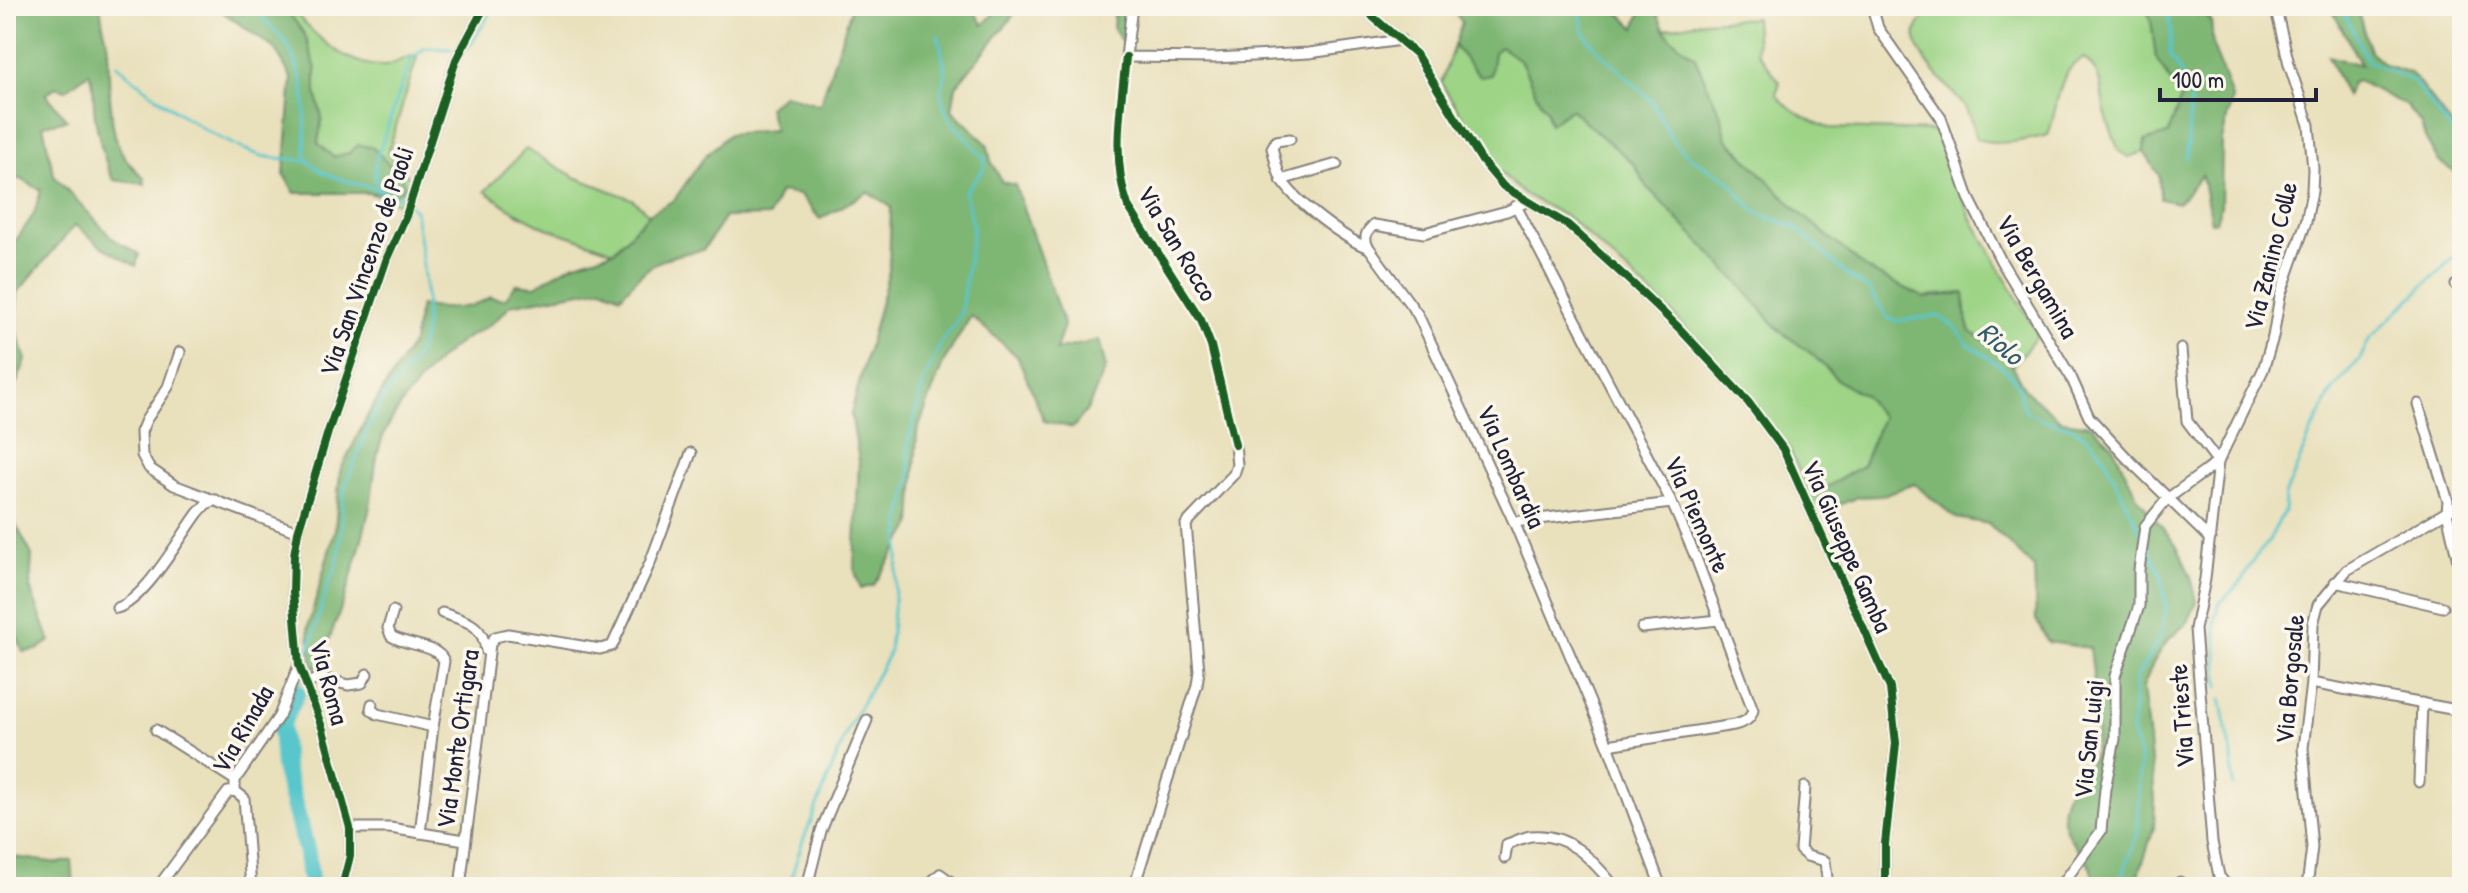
<svg xmlns="http://www.w3.org/2000/svg" width="2468" height="893" font-family="'Patrick Hand',sans-serif">
<style>
.green{fill:#9dd486;stroke:#607b60;stroke-width:2}
.forest{fill:#7eb673;stroke:#506c57;stroke-width:2}
.lines{fill:none;stroke-linecap:round;stroke-linejoin:round}
.stream{stroke:#58c6cb;stroke-width:3}
.river{stroke:#58c6cb;stroke-width:18}
.minor-casing{stroke:#86817c;stroke-width:13}
.minor{stroke:#fff;stroke-width:9}
.cycleway-casing{stroke:#fbf7ec;stroke-width:13}
.cycleway{stroke:#1b5e20;stroke-width:8}
.labels{text-anchor:middle;dominant-baseline:central;stroke-width:7;stroke-linejoin:round;paint-order:stroke}
.street-label{font-size:26px;fill:#22223b;stroke:#fbf7ec}
.water-label{font-size:28px;font-style:italic;fill:#355b6d;stroke:#fbf7ec}
</style>
<rect width="100%" height="100%" fill="#fbf7ec"/>
<filter id="ink" filterUnits="userSpaceOnUse"><feTurbulence type="fractalNoise" baseFrequency=".0125" numOctaves="2"/><feDisplacementMap in="SourceGraphic" scale="16" xChannelSelector="R" yChannelSelector="G"/><feConvolveMatrix kernelMatrix="1 2 1 2 8 2 1 2 1" color-interpolation-filters="sRGB"/></filter>
<filter id="wash" filterUnits="userSpaceOnUse"><feTurbulence type="fractalNoise" baseFrequency=".006" numOctaves="4" result="noise"/><feDisplacementMap in="SourceGraphic" scale="32" xChannelSelector="R" yChannelSelector="G"/><feGaussianBlur stdDeviation="1.8" result="paint"/><feColorMatrix in="noise" values="0 0 0 0 0 0 0 0 0 0 0 0 0 0 0 0 0 1.4 0 .05"/><feComposite in="paint" operator="in"/></filter>
<g filter="url(#wash)">
<rect width="100%" height="100%" fill="#e9e0bc"/>
<g class="green">
<path d="M248 6H290C312 34 343 65 382 66 396 67 403 54 417 57L388 153 395 166 410 177 400 204 315 174 297 74Z"/>
<path d="M1934 6H2144L2151 19 2156 58 2181 98 2168 134 2145 141 2144 152 2129 157 2119 151C2114 138 2109 125 2105 112 2099 88 2105 77 2084 58 2056 69 2058 111 2048 135 2024 141 2000 146 1977 139 1973 129 1971 118 1966 109 1954 90 1911 55 1916 31 1918 21 1928 13 1934 6Z"/>
<path d="M1755 18 1757 52 1780 82 1776 94C1788 110 1810 120 1828 128L1940 131 1970 216 2038 335 2013 365 2003 351 1971 333 1965 313 1964 293 1933 295 1925 298 1868 270 1799 212 1751 165 1739 149 1726 138 1722 118 1694 56 1672 39 1664 29 1704 21Z"/>
<path d="M1454 46 1472 65 1502 46 1521 61 1539 100 1547 110 1548 120 1550 124 1570 108 1634 164 1647 187 1742 286 1779 330 1812 354 1840 382 1863 394 1882 418 1862 466 1810 497 1789 448 1732 378 1673 314 1569 218 1522 193 1494 166 1441 83Z"/>
<path d="M526 149 575 177 632 199 649 214 614 251 544 227 515 212 485 191Z"/>
</g>
<g class="forest">
<path d="M6 6H101C100 22 107 34 108 49 109 73 109 129 120 149 125 160 135 170 144 178L145 184 114 180C105 168 94 120 94 104 93 92 94 83 89 72L66 90 56 87 46 94 67 120 43 125 54 176 112 238 139 254 136 266 100 245 75 225 18 292 15 327 26 360 15 386 6 396V255L34 214 41 190 21 179H6Z"/>
<path d="M214 6H284L305 35 316 69V91L322 118 318 143 333 157 349 153 358 145 372 147 401 176 405 186 399 193H295L284 175 292 79 275 49Z"/>
<path d="M852 6H971L983 25 1001 6H1019L1010 20 956 86 952 110 987 144 991 161 1002 182 1015 185 1064 325 1056 350 1099 340 1106 368 1087 410 1073 428 1044 421 1018 357 971 316 944 361 917 432 912 525 874 585 861 589 854 568 859 461 851 413 889 271 891 207 868 192 820 219 800 195 780 192 769 216 725 217 703 250C660 256 648 264 621 296L603 288 510 305C491 328 485 326 462 341 433 361 404 397 387 428 373 454 375 484 369 511 356 565 339 623 314 673L308 627 335 530 340 471 370 411 413 342 420 306C443 309 469 311 490 297L505 299 516 284 535 286 573 264 614 251 649 214 674 200 705 156 729 134 774 130 768 107 784 94 820 105Z"/>
<path d="M1115 6H1127L1123 44 1113 27Z"/>
<path d="M1447 6H1600L1622 15 1635 28 1643 6H1654L1664 29 1672 39 1694 56 1722 118 1726 138 1799 212 1868 270 1925 298 1964 293 1965 313 1971 332 2003 351 2026 391 2062 421 2091 425 2112 444 2137 497 2177 546 2191 577 2197 602 2188 622 2168 640 2153 663 2143 687 2155 799 2154 827 2135 887H2092V867C2073 846 2051 818 2069 790 2075 780 2086 771 2091 760 2103 733 2093 677 2090 648L2048 642 2036 620 2034 568 1989 524 1956 518 1914 484 1880 496 1858 497 1815 515 1810 497 1862 466 1882 418 1863 394 1840 382 1812 354 1779 330 1742 286 1647 187 1634 164 1570 109 1550 124 1547 110 1539 100 1521 61 1501 47 1494 52 1491 75 1480 77 1454 46 1462 22 1451 8Z"/>
<path d="M2144 6H2196L2211 21 2213 46 2232 98 2222 140 2221 206 2216 221 2211 222 2202 175 2178 203 2160 199 2159 175 2144 152 2145 141 2168 134 2181 98 2156 58 2151 19Z"/>
<path d="M2330 6H2356L2370 51 2385 65 2411 73 2462 139V177L2438 161 2425 138 2421 124 2405 105 2358 81 2352 83 2346 96 2328 56 2361 65Z"/>
<path d="M6 506 32 555 30 588 50 641 37 650 23 652C3 604 6 557 6 506Z"/>
<path d="M6 856 59 863 72 860 74 887H6Z"/>
</g>
<g class="lines">
<g class="stream">
<path d="M252 6C261 17 273 27 282 38 309 74 306 112 305 154 313 181 378 185 400 198 405 201 410 206 415 210 420 246 434 317 419 351 412 367 396 380 386 395 372 414 357 456 348 479 336 512 348 550 329 581L303 670"/>
<path d="M1578 6 1584 33 1596 48 1651 100 1673 141 1691 158 1727 179 1755 212 1795 227 1852 279 1870 290 1888 318 1896 321 1938 316 1955 327 1967 343 2006 370 2019 385 2021 401 2026 411 2041 419 2074 428 2091 441 2104 457 2141 533"/>
<path d="M2165 6 2171 30 2170 55 2191 89 2187 158V145"/>
<path d="M2341 6 2368 61 2412 81 2462 143"/>
<path d="M465 49 472 43 494 6"/>
<path d="M117 65C160 101 205 136 259 155 275 160 291 157 308 162"/>
<path d="M381 190 375 180 376 160 411 59 425 48 452 49"/>
<path d="M2219 687 2215 620 2220 603 2241 582 2255 557 2267 544 2284 511 2285 496 2312 430 2332 391 2360 359 2370 338 2462 249"/>
<path d="M297 692 300 681"/>
<path d="M2221 698 2232 755 2233 786"/>
<path d="M783 887 791 878 801 846 847 731 889 653 902 516 911 476 908 444 923 384 942 340 954 326 961 311 973 227 965 192 983 170 985 159 951 121 944 107 941 90 946 74 938 35"/>
<path d="M2118 887 2138 832 2140 756 2132 731 2136 678 2162 634 2166 607 2161 574 2146 543"/>
</g>
<path class="river" d="M297 692 281 725 284 767 307 853 311 887"/>
</g>
</g>
<g filter="url(#ink)">
<g class="lines">
<g class="minor-casing">
<g id="minor">
<path d="M1132 6 1126 57 1215 58 1309 53 1401 40"/>
<path d="M1366 6 1373 17 1416 54 1482 161 1503 186 1568 225 1632 283 1678 327 1748 402 1783 449 1890 688 1896 743 1885 844V887"/>
<path d="M1872 6 1878 28 1941 118 1969 198 2001 261 2071 377 2089 417 2126 457 2210 539"/>
<path d="M1290 139 1276 141 1272 148C1275 157 1276 169 1281 178 1292 200 1346 240 1369 248"/>
<path d="M1281 180 1337 164"/>
<path d="M1526 202 1507 211 1424 233 1374 225C1367 231 1364 235 1367 245L1418 315 1514 522 1608 745 1661 887"/>
<path d="M1516 206 1672 503 1696 558 1753 710C1750 721 1744 722 1734 725L1608 745"/>
<path d="M2456 285 2462 284"/>
<path d="M2181 349 2187 421 2218 462"/>
<path d="M180 352 168 387 146 420 141 432 142 455 149 468 174 485 298 532"/>
<path d="M2418 404 2448 501 2447 512 2462 579"/>
<path d="M1514 522 1672 503"/>
<path d="M2335 582 2443 607"/>
<path d="M117 608C145 600 180 537 198 513L206 504 216 500"/>
<path d="M393 611 388 628 391 636C406 646 437 644 444 661L433 727 420 833"/>
<path d="M442 613C466 621 483 623 486 651"/>
<path d="M1642 628 1719 620"/>
<path d="M2311 683 2462 711"/>
<path d="M306 685 319 677 348 685 362 683 367 674"/>
<path d="M372 704 371 709 377 714 433 727"/>
<path d="M156 730 235 780"/>
<path d="M2419 782 2422 703"/>
<path d="M1805 787 1800 850 1807 856 1825 861 1828 887"/>
<path d="M235 791V780L279 716 299 665"/>
<path d="M235 791 244 798 251 887"/>
<path d="M350 828H390L465 840"/>
<path d="M1505 858 1507 844C1514 842 1523 837 1531 836 1570 832 1593 861 1615 887"/>
<path d="M158 887 228 792 235 791"/>
<path d="M342 887 350 856V828L323 730 299 665 293 592 294 555 298 532 328 432 387 258 406 216 456 60 485 6"/>
<path d="M460 887 490 644 495 637 508 634 600 649 612 646 650 563 691 453"/>
<path d="M807 887 821 831 867 720"/>
<path d="M926 887 940 874 958 887"/>
<path d="M1134 887 1197 685 1199 671 1186 524 1234 474 1237 465 1235 445"/>
<path d="M2060 887 2101 831 2105 789 2115 739V676L2139 606V570L2145 526 2167 499 2218 462"/>
<path d="M2179 887 2180 882"/>
<path d="M2228 887 2219 876 2212 842 2195 629 2205 579 2218 462 2263 370 2273 337 2280 296 2306 222 2312 191 2313 169 2309 125 2289 64 2275 6"/>
<path d="M2307 887 2312 847 2303 748 2311 683 2313 624 2318 605 2347 570 2462 503"/>
</g>
</g>
<use href="#minor" class="minor"/>
<g class="cycleway-casing">
<g id="cycleway">
<path d="M1366 6 1373 17 1416 54 1482 161 1503 186 1568 225 1632 283 1678 327 1748 402 1783 449 1890 688 1896 743 1885 844V887"/>
<path d="M1126 57C1121 105 1111 160 1128 206L1201 320 1211 346 1235 445"/>
<path d="M342 887 350 856V828L323 730 299 665 293 592 294 555 298 532 328 432 387 258 406 216 456 60 485 6"/>
</g>
</g>
<use href="#cycleway" class="cycleway"/>
</g>
</g>
<g class="labels">
<g class="street-label">
<text transform="translate(1178 243) rotate(59)">Via San Rocco</text>
<text transform="translate(2270 256) rotate(-76)">Via Zanino Colle</text>
<text transform="translate(366 261) rotate(-71)">Via San Vincenzo de Paoli</text>
<text transform="translate(2038 276) rotate(60)">Via Bergamina</text>
<text transform="translate(1512 466) rotate(66)">Via Lombardia</text>
<text transform="translate(1698 514) rotate(66)">Via Piemonte</text>
<text transform="translate(1848 546) rotate(66)">Via Giuseppe Gamba</text>
<text transform="translate(2289 679) rotate(-85)">Via Borgosale</text>
<text transform="translate(330 682) rotate(75)">Via Roma</text>
<text transform="translate(2181 716) rotate(-94)">Via Trieste</text>
<text transform="translate(242 729) rotate(-60)">Via Rinada</text>
<text transform="translate(457 739) rotate(-82)">Via Monte Ortigara</text>
<text transform="translate(2088 739) rotate(-84)">Via San Luigi</text>
</g>
<g class="water-label">
<text transform="translate(2001 343) rotate(41)">Riolo</text>
</g>
</g>
<rect width="2468" height="893" fill="none" stroke="#fbf7ec" stroke-width="32"/>
<path d="M2160 88v12h156v-12" fill="none" stroke="#22223b" stroke-width="4"/>
<text x="2172" y="88" font-size="24" fill="#22223b" stroke="#fbf7ec" stroke-width="6" paint-order="stroke">100 m</text>
</svg>
